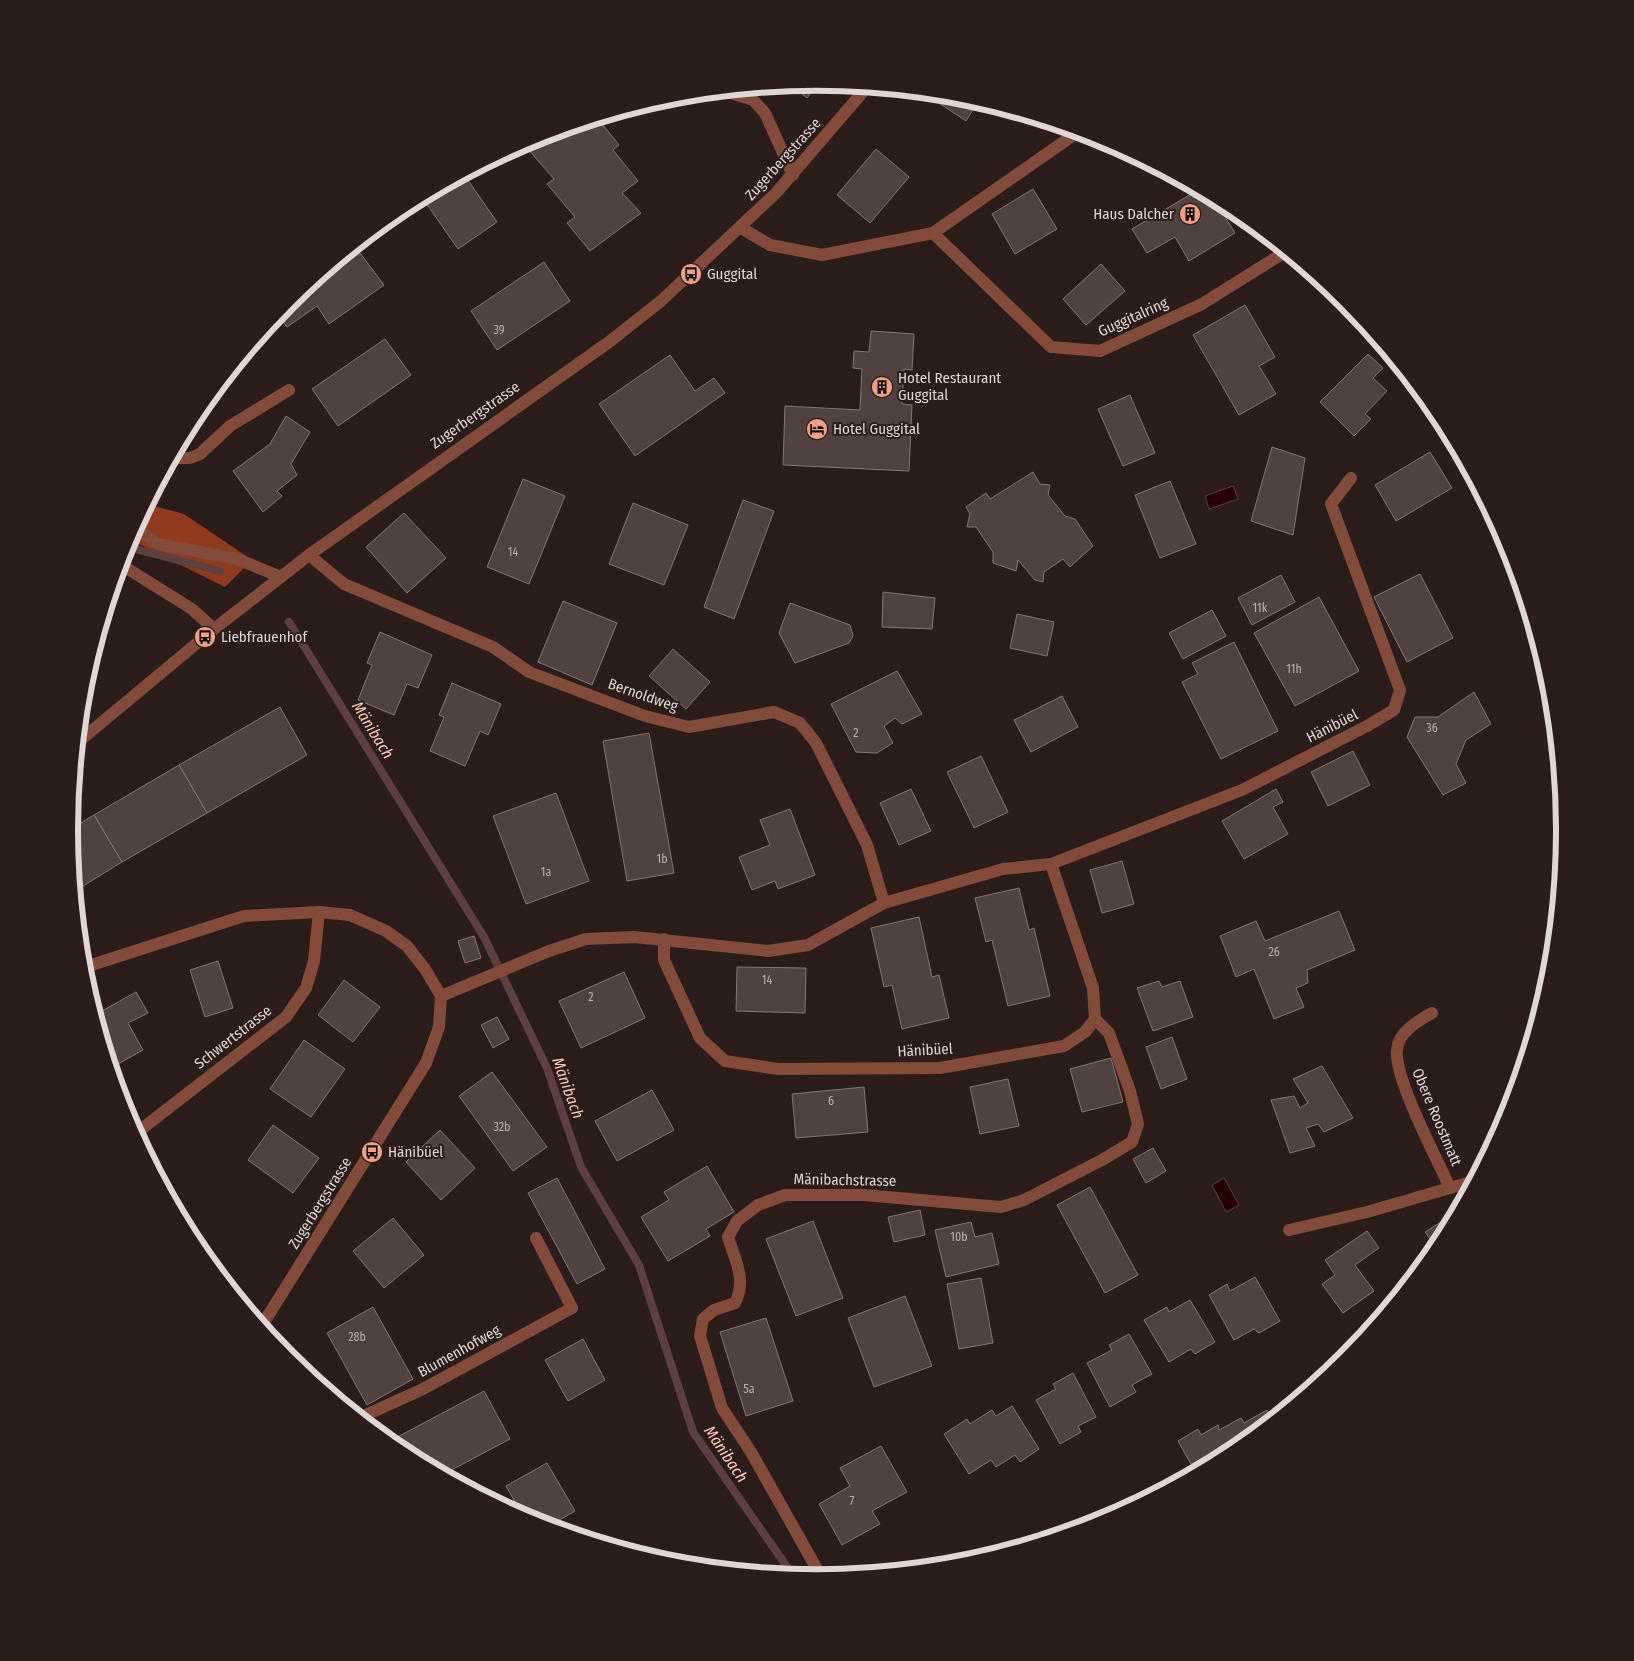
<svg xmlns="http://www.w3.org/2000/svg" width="1634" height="1661" font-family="'Fira Sans Condensed',sans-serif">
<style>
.forest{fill:#903a1f}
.water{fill:#260000;stroke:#5e4040}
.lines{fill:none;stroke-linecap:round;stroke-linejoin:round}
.stream{stroke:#5e4040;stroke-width:8}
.building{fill:#50423e;stroke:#867671}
.service{stroke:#844b3a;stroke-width:12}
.minor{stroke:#844b3a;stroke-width:12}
.labels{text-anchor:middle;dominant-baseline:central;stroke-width:4;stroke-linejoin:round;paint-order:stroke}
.number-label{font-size:12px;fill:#bbb2ae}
.street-label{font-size:15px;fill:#dfd7d4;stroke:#2b1e1a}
.poi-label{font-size:15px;fill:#dfd7d4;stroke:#2b1e1a;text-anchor:start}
.water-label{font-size:16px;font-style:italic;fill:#fac8b9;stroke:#2b1e1a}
.rim{fill:none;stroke:#dfd7d4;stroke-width:6}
</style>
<rect width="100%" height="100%" fill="#2b1e1a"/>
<path class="forest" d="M147 504 184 514 252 560 225 587 129 539Z"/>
<g class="water">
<path d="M1233 486 1238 499 1209 509 1205 496Z"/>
<path d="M1224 1178 1239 1205 1226 1212 1212 1185Z"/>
</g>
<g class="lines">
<g class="stream">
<path d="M127 541 139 550 220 571"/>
<path d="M289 622 484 937 547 1068 581 1167 639 1265 693 1432 792 1574"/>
</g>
</g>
<g class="building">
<path d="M819 82 807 98 791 85 817 82Z"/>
<path d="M924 93 963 97 978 101 966 121Z"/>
<path d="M598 119 619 145 613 150 638 181 622 193 641 213 590 251 567 223 575 217 547 184 554 179 527 148 538 137Z"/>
<path d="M876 149 909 177 870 223 837 195Z"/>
<path d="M465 176 497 222 458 249 426 203Z"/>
<path d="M1033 189 1057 229 1015 254 992 214Z"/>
<path d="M1198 190 1214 199 1235 233 1189 261 1175 237 1147 253 1132 229Z"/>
<path d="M360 253 384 285 329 324 317 306 287 327 278 314 288 301 329 268 332 273Z"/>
<path d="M544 262 570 301 497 350 471 311Z"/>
<path d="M1101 264 1125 291 1086 325 1063 299Z"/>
<path d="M1245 305 1275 357 1259 366 1276 394 1239 415 1193 335Z"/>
<path d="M871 331 914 334 912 370 904 369 902 404 912 405 909 471 783 465 785 406 860 410 862 369 853 368 854 351 869 352Z"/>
<path d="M385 339 411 375 338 426 312 389Z"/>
<path d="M1368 354 1383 368 1373 378 1387 391 1365 414 1371 419 1354 436 1320 402Z"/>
<path d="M670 355 695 391 714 378 725 393 635 456 599 404Z"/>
<path d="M1130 395 1155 453 1123 466 1098 409Z"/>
<path d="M286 416 310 432 291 464 297 475 277 491 282 496 263 512 233 471 270 444Z"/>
<path d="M1272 447 1305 458 1293 535 1251 521Z"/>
<path d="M1430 452 1452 488 1396 521 1375 485Z"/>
<path d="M1033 472 1040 484 1050 485 1048 495 1065 516 1075 519 1093 546 1070 567 1063 559 1044 572 1043 582 1035 580 1018 560 1016 571 993 563V552L976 527H967L970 514 966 507 986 493 990 499Z"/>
<path d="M523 479 565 496 529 584 487 567Z"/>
<path d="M1170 481 1196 544 1160 558 1135 495Z"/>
<path d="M743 500 774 511 734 619 704 607Z"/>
<path d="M633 503 688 525 664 585 609 564Z"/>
<path d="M404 513 446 558 407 593 366 547Z"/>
<path d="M1420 574 1453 638 1407 662 1374 597Z"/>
<path d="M1281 575 1295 602 1252 625 1238 598Z"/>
<path d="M883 592 935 598 932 629 882 627Z"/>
<path d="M1319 597 1359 671 1295 706 1254 633Z"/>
<path d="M563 601 617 623 592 685 538 662Z"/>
<path d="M790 603 850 625 853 636 849 643 795 663 779 633Z"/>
<path d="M1212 610 1226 636 1183 659 1169 633Z"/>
<path d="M1017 614 1054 622 1047 656 1010 648Z"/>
<path d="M380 632 432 655 418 688 407 684 394 715 358 700 372 665 367 663Z"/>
<path d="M1234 642 1278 731 1221 759 1182 682 1198 674 1192 663Z"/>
<path d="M673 649 710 682 686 709 649 676Z"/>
<path d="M897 671 922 714 902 724 895 718 884 726 893 743 877 753 856 752 831 704Z"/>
<path d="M452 683 501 704 488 735 480 731 465 766 430 751 444 717 439 715Z"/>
<path d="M1474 692 1491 724 1466 740 1456 764 1466 783 1443 795 1407 737 1415 717H1438Z"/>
<path d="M1062 696 1078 727 1031 752 1014 720Z"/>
<path d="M280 707 307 755 207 813 179 765Z"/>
<path d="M649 733 674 873 627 881 603 741Z"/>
<path d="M1353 751 1370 785 1328 806 1311 772Z"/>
<path d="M981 756 1008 812 974 828 947 772Z"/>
<path d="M179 765 207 813 122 862 94 815Z"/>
<path d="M911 789 931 831 899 845 880 803Z"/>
<path d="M1276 789 1283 802 1273 807 1288 834 1244 859 1222 821Z"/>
<path d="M556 793 589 881 526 904 493 816Z"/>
<path d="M790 809 815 875 778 889 775 881 752 890 739 857 770 845 760 820Z"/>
<path d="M94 815 122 862 75 891 69 830Z"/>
<path d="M1122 861 1134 904 1102 913 1090 870Z"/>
<path d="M1019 888 1029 930 1034 928 1050 996 1008 1006 992 940 986 942 975 898Z"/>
<path d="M1339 911 1355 950 1307 970 1308 983 1296 988 1304 1007 1274 1019 1254 969 1236 977 1220 936 1256 921 1265 941Z"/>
<path d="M919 917 932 977 939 975 949 1018 902 1029 892 985 884 987 871 928Z"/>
<path d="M474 936 481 958 465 963 458 941Z"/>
<path d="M218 961 233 1008 205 1017 190 970Z"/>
<path d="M737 967 806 968 805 1013 736 1011Z"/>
<path d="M624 972 645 1018 581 1048 559 1001Z"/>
<path d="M344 980 380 1007 353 1042 318 1015Z"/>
<path d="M1159 981 1162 987 1180 981 1193 1017 1153 1031 1137 988Z"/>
<path d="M136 992 148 1013 128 1023 143 1050 111 1068 95 1015Z"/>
<path d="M497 1017 509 1039 493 1048 481 1025Z"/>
<path d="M1172 1037 1187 1079 1161 1089 1146 1047Z"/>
<path d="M304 1040 345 1069 311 1117 270 1089Z"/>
<path d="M1111 1058 1123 1102 1082 1112 1070 1069Z"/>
<path d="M1322 1066 1353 1118 1324 1132 1318 1124 1306 1128 1315 1146 1290 1153 1271 1100 1294 1096 1300 1108 1308 1103 1293 1079Z"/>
<path d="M492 1072 547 1147 513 1171 459 1096Z"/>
<path d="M1008 1079 1019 1126 980 1134 970 1087Z"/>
<path d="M864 1087 868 1132 796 1138 792 1094Z"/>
<path d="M652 1090 674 1130 617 1161 595 1121Z"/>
<path d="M273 1125 319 1158 293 1193 248 1160Z"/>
<path d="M440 1130 475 1168 441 1200 406 1162Z"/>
<path d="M1153 1148 1166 1171 1146 1183 1133 1159Z"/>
<path d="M707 1166 734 1212 706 1229 710 1236 668 1261 641 1217 669 1200 664 1192Z"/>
<path d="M557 1178 605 1269 577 1284 528 1193Z"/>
<path d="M1090 1187 1138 1275 1105 1293 1057 1205Z"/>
<path d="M920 1210 925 1235 894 1242 888 1217Z"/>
<path d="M1458 1211 1439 1246 1437 1249 1425 1232Z"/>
<path d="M393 1218 424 1255 384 1288 353 1251Z"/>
<path d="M813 1221 843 1298 796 1316 766 1239Z"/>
<path d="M971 1222 975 1237 992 1233 999 1264 946 1277 935 1230Z"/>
<path d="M1367 1231 1379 1248 1355 1265 1374 1291 1343 1313 1322 1284 1335 1275 1325 1260Z"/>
<path d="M1255 1277 1280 1321 1259 1333 1254 1329 1234 1340 1209 1295 1227 1284 1230 1291Z"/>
<path d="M981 1278 993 1343 959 1349 947 1284Z"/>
<path d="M905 1296 932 1366 874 1387 848 1318Z"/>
<path d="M1190 1300 1215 1342 1195 1354 1191 1349 1169 1362 1144 1320 1167 1307 1169 1312Z"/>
<path d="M373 1307 413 1379 367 1405 327 1333Z"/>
<path d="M766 1318 793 1401 746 1416 720 1332Z"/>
<path d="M1129 1334 1152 1374 1132 1385 1136 1392 1110 1407 1087 1363 1112 1350 1109 1345Z"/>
<path d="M583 1339 605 1380 568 1401 545 1360Z"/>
<path d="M1073 1373 1096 1417 1078 1426 1081 1432 1060 1444 1036 1400 1056 1389 1053 1384Z"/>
<path d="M484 1391 510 1439 442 1475 401 1452 388 1442Z"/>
<path d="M1012 1406 1039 1449 1020 1462 1015 1455 996 1467 991 1460 969 1474 944 1434 967 1419 970 1424 992 1410 996 1416Z"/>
<path d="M1289 1406 1232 1453 1196 1473 1178 1441 1198 1429 1201 1435 1218 1425 1219 1430 1241 1418 1244 1423 1267 1410 1271 1417Z"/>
<path d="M881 1446 907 1492 872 1511 880 1524 842 1545 819 1504 850 1486 840 1468Z"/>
<path d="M547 1463 575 1511 547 1527 524 1518 506 1486Z"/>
</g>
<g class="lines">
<g class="service">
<path d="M172 458H190L200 454 230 426 289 390"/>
<path d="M135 528 158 544 237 559 281 577"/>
<path d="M120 564 192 609 214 629"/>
<path d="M1432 1013C1418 1021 1398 1032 1397 1050 1394 1079 1437 1158 1450 1188"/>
<path d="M536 1238 572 1308"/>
</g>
<g class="minor">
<path d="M724 91 753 100 765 113 793 175"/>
<path d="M741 228 770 245 822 255 933 233 1078 132"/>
<path d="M933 233 1051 347 1100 351 1202 304 1285 252"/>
<path d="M309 555 344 584 493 647 529 672 645 716 689 727 774 712 800 723 816 743 867 845 884 903"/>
<path d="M77 743 214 629 309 555 609 342 661 301 776 193 867 87"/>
<path d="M664 939V960L700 1038 725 1061 778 1069 940 1068 1064 1046 1085 1032 1095 1019 1093 988 1051 864"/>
<path d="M82 968 244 916 319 912 350 915 386 931 407 946 425 969 441 996 439 1027 426 1063 261 1327"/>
<path d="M441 996 549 951 586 939 634 937 768 951 808 945 884 903 1003 869 1051 864 1242 790 1367 726 1394 710 1400 690 1331 504 1351 478"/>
<path d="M135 1134 286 1017 306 988 314 961 319 912"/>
<path d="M1289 1230 1367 1212 1474 1181"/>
<path d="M359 1418 421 1390 572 1308"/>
<path d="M822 1578 751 1452 722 1408 700 1336 703 1319 714 1310 735 1303C747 1280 735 1260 728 1237L737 1221 758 1205 785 1195H864L1001 1207 1024 1200 1102 1160 1132 1142 1138 1124 1130 1091 1109 1033 1095 1019"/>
</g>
</g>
<defs>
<g id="building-disc" transform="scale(1.125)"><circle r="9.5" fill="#f39f85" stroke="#2b1e1a"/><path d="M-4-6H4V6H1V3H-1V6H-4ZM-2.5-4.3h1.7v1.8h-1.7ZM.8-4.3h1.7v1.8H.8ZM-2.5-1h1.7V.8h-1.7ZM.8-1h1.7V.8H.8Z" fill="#111"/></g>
<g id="bus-disc" transform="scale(1.125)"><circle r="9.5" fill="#f39f85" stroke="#2b1e1a"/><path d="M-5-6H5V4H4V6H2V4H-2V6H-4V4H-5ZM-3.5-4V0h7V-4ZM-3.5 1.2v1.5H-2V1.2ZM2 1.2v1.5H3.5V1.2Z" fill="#111"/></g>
<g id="hotel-disc" transform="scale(1.125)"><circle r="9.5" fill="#f39f85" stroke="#2b1e1a"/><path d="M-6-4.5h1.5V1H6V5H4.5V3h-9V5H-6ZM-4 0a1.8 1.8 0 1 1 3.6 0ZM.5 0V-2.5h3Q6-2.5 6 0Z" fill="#111"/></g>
</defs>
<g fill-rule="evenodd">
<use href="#building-disc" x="1190" y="214"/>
<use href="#bus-disc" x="691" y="274"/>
<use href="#building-disc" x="882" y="387"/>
<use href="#hotel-disc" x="817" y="429"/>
<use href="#bus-disc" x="205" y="637"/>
<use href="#bus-disc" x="372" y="1152"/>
</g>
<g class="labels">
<g class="number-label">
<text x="499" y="330">39</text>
<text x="513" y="552">14</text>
<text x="1260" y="608">11k</text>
<text x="1294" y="669">11h</text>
<text x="1432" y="728">36</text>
<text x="856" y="733">2</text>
<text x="662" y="859">1b</text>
<text x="546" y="872">1a</text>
<text x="1274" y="952">26</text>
<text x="767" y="980">14</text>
<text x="591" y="997">2</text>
<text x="831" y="1101">6</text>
<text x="502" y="1127">32b</text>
<text x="959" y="1237">10b</text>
<text x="357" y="1337">28b</text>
<text x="749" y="1389">5a</text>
<text x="852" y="1501">7</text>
</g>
<g class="street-label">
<text transform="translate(783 159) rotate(-48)">Zugerbergstrasse</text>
<text transform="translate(1133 317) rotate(-24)">Guggitalring</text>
<text transform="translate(475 415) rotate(-35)">Zugerbergstrasse</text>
<text transform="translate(643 695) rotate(19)">Bernoldweg</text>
<text transform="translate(1332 726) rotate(-27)">Hänibüel</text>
<text transform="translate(233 1037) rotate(-38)">Schwertstrasse</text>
<text transform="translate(925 1050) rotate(-3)">Hänibüel</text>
<text transform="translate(1437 1117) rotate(67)">Obere Roostmatt</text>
<text transform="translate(845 1180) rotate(1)">Mänibachstrasse</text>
<text transform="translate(320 1203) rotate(-58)">Zugerbergstrasse</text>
<text transform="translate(459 1351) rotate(-29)">Blumenhofweg</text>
</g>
<g class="poi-label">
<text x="1174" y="214" text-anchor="end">Haus Dalcher</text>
<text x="707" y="274">Guggital</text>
<text x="898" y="378">Hotel Restaurant<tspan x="898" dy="17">Guggital</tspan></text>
<text x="833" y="429">Hotel Guggital</text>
<text x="221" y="637">Liebfrauenhof</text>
<text x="388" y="1152">Hänibüel</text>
</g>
<g class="water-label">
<text transform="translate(373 730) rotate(58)">Mänibach</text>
<text transform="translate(568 1088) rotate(70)">Mänibach</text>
<text transform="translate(726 1454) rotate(56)">Mänibach</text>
</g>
</g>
<path d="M0 0H1634V1661H0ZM78 830a739 739 0 1 1 1478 0a739 739 0 1 1-1478 0Z" fill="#2b1e1a" fill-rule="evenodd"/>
<path class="rim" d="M78 830a739 739 0 1 1 1478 0a739 739 0 1 1-1478 0Z"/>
</svg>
